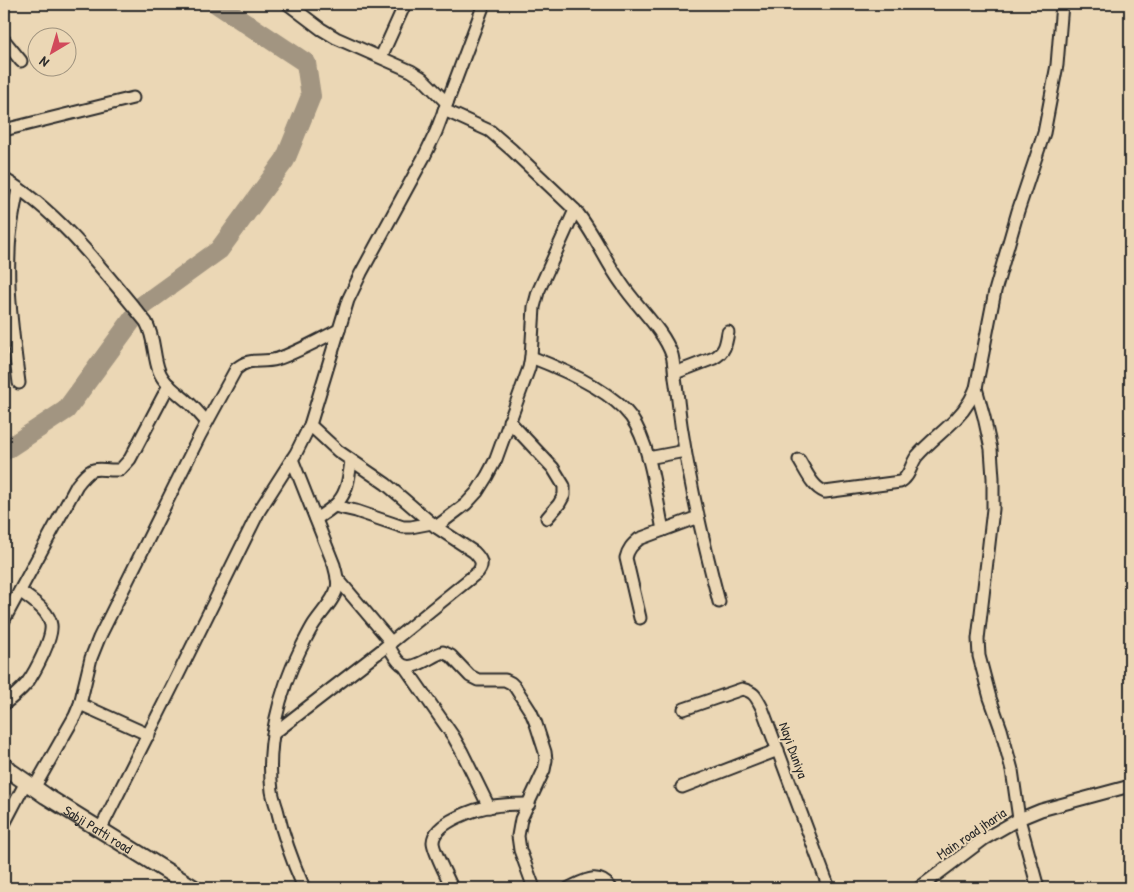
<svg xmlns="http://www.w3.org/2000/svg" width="1134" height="892" font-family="'Patrick Hand',sans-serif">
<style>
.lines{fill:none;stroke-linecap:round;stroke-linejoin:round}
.river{stroke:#a29581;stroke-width:20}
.minor-casing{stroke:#2b2b2b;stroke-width:15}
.major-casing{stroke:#2b2b2b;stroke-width:19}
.minor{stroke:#ebd7b5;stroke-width:11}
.major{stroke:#ebd7b5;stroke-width:15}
.labels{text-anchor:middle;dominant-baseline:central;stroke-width:4;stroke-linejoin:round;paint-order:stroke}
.street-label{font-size:14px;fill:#2b2b2b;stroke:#ebd7b5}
</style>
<rect width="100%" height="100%" fill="#ebd7b5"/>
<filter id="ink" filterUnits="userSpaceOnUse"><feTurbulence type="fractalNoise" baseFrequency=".02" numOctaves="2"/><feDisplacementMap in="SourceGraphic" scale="10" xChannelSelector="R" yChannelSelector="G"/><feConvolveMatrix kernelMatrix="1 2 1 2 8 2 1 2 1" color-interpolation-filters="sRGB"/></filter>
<g filter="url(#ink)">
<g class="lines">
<path class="river" d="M4 451 66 410 143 305 219 250 285 160 311 96 306 63 217 4"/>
<g class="minor-casing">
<g id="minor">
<path d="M288 4 321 29 336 38 411 71 422 78 447 103"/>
<path d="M4 40 21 61"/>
<path d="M381 57 405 4"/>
<path d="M444 110 490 131 512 150 575 210C594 232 605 261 622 284 637 307 663 329 672 355 674 362 674 371 675 378 678 396 679 413 682 431 691 490 704 545 719 602"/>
<path d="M4 130 133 98"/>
<path d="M4 179C60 212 105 273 146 322 155 338 153 355 159 371 164 384 178 393 188 402 195 408 200 415 207 422"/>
<path d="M18 189C14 210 9 231 9 253 7 295 14 342 19 383"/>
<path d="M531 357C562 369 611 390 631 417 651 446 656 496 663 530"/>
<path d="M675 373 714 358C725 352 726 344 728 332"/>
<path d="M976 388 984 417 991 449 993 478V509L978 639 979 656 990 698 1001 729 1012 770 1019 819 1038 888"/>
<path d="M509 421 553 468 564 486V495L559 504 547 518"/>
<path d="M648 458 685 451"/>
<path d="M292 459 334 565C336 573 339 581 337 588 334 601 319 615 312 627 308 634 304 642 300 650 279 692 266 744 272 791 273 797 275 803 277 809 283 836 293 863 304 888"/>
<path d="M799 460C806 471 812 487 825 492L900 482C910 477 910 465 917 456 933 437 956 424 969 402 972 398 974 392 976 388L995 291 1018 211 1044 133 1057 65 1062 4"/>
<path d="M334 506 356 511 403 527H411L432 523"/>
<path d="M316 519C323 514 332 509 338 502 348 491 349 475 351 461"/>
<path d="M436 527 466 504 477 492 487 476 496 459 529 368 531 357 534 307 538 292 575 210"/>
<path d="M337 578 391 642"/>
<path d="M640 618 626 558C628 549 632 545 639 539L698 517"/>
<path d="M4 620 77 485C95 462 95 471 120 470L130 459 169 385"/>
<path d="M388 645C391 650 394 657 399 662 410 675 430 656 443 652L451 656 470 676 478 680H505L511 683 515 687 531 712 536 724 545 752 546 760 544 770 521 819 518 836 520 850 534 888"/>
<path d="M405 667 453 736 462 752 489 807"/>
<path d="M4 704C12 698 20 691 27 683 35 672 53 638 51 625 49 610 31 600 20 591"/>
<path d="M80 704 149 735"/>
<path d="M684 709 742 689C755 692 756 697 762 708L829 888"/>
<path d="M273 734 383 649 478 572C484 564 481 559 474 552L436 527 386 484 338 451 310 425"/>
<path d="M682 787 778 750"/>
<path d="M34 788 75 716 80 704 91 658 99 638 200 435 236 369C251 356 260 364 277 359 298 352 318 340 339 330"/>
<path d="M4 824 26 782"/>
<path d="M100 830 176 679 259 511 296 453 310 425 348 300 361 273 424 157 436 132 484 4"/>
<path d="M452 888C448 878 433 851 433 842 434 822 477 808 494 806 505 804 517 804 529 804"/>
<path d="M569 888C584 881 598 871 611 888"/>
<path d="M919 888 984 839 1019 819 1041 810 1130 786"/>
</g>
</g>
<g class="major-casing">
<g id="major">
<path id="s1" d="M4 765 10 771 46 796 194 888"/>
</g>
</g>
<use href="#minor" class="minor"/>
<use href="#major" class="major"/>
</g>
</g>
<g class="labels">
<g class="street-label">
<text transform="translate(794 750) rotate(70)">Nayi Duniya</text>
<text stroke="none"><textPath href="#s1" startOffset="114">Sabji Patti road</textPath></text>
<text transform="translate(971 833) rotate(-34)">Main road jharia</text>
</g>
</g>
<rect width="1134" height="892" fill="none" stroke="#ebd7b5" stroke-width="20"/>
<rect x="10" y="10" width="1114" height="872" fill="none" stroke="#2b2b2b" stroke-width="2" filter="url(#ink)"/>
<g transform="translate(52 52) rotate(218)"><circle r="24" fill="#ebd7b5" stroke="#9e927e"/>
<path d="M0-4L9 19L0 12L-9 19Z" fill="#d1495b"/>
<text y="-8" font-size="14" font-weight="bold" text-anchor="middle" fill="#2b2b2b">N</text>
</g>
</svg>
